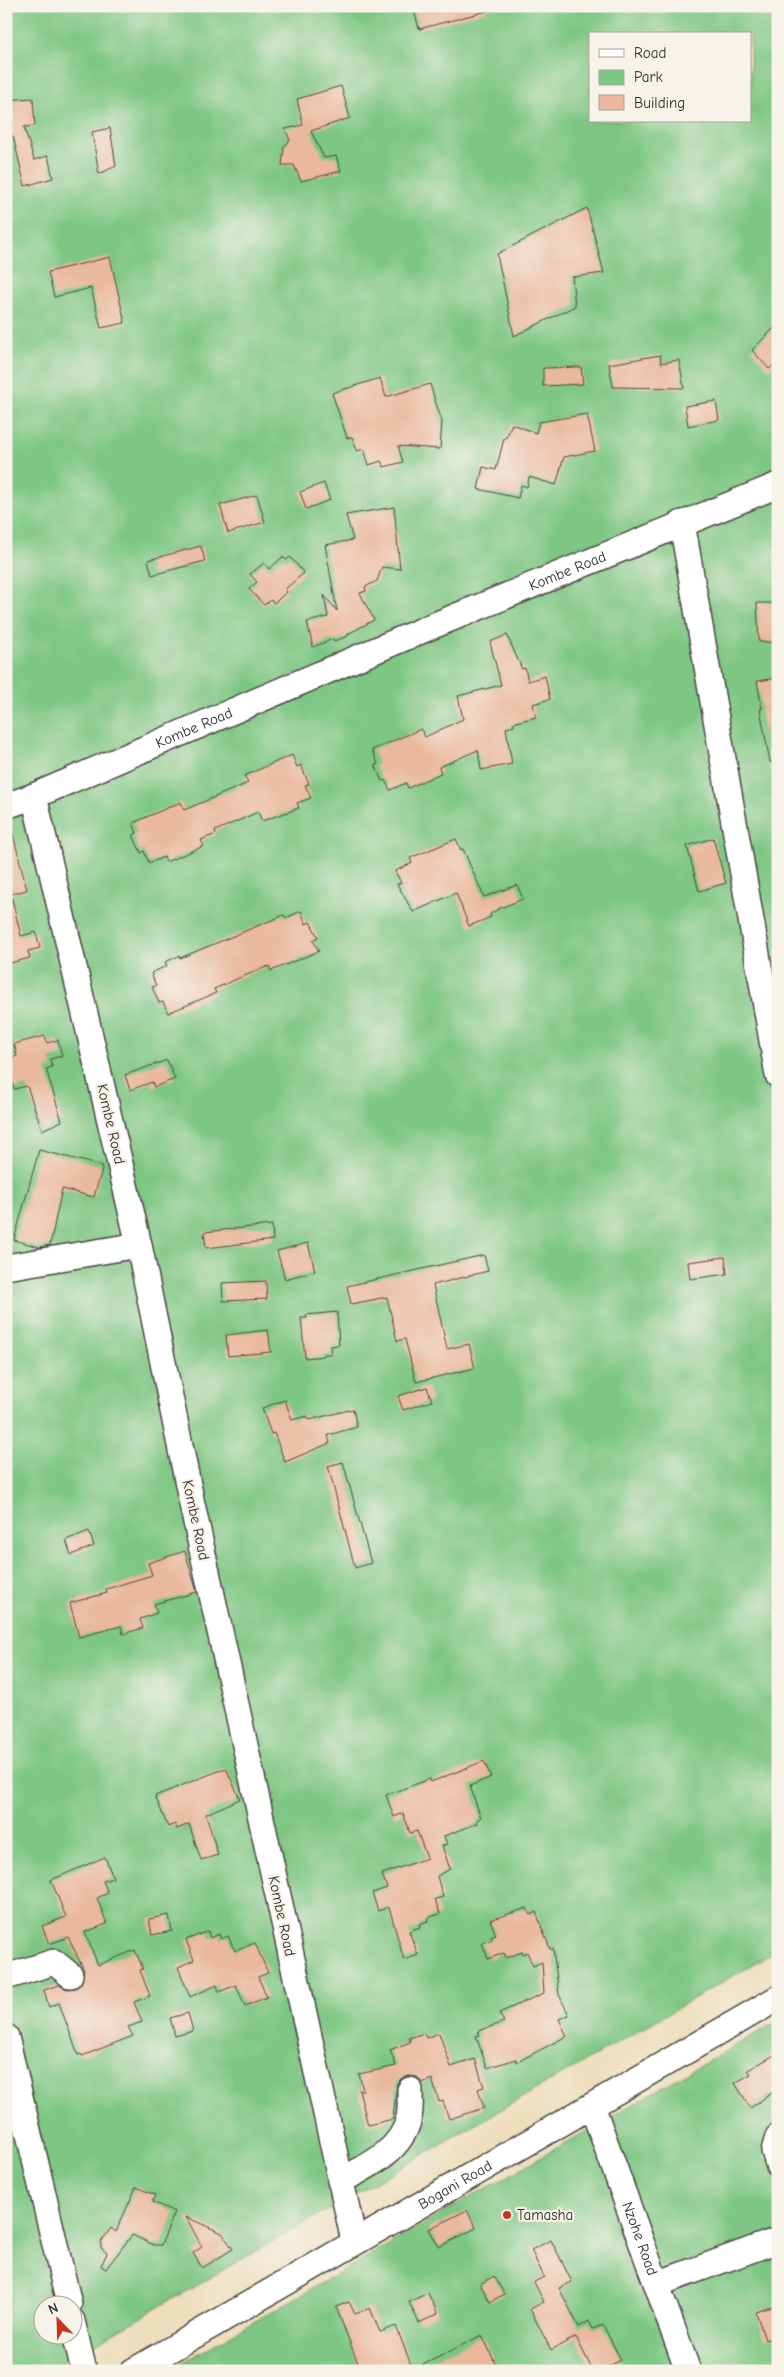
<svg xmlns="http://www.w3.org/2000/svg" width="784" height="2377" font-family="'Comic Neue',sans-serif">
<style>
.green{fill:#7dc683;stroke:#547857;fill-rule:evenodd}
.building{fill:#e9b89d}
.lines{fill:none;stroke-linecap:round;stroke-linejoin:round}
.minor-casing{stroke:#484641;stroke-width:28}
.minor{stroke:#fff;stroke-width:25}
.poi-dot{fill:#c8321e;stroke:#f7f3e8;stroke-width:2}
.labels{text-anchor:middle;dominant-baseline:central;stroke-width:4.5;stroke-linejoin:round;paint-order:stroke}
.street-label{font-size:15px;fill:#2b2b2b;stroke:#f7f3e8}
.poi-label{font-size:15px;fill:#2b2b2b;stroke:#f7f3e8;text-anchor:start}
</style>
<rect width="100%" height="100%" fill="#f7f3e8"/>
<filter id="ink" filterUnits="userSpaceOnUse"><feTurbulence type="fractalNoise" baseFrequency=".02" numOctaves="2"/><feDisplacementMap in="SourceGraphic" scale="10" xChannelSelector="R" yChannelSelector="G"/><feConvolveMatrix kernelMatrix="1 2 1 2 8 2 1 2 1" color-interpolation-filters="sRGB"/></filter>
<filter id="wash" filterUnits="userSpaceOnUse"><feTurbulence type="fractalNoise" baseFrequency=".0096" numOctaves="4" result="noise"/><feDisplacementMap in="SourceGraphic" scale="20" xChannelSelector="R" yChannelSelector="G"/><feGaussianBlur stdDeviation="1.12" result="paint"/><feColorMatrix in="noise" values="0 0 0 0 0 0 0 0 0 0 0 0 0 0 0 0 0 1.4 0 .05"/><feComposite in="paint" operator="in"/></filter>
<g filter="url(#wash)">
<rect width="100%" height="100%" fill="#eedebd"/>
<g class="green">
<path d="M6 6H778V1950L48 2371H6ZM590 34H750V121H590ZM42 2304H72V2334H42Z"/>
<path d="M778 2021V2371H168Z"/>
</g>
<g id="blocks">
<g class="building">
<path d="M413 6H486L487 11 419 29Z"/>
<path d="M341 86 350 118 311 131 324 158 336 156 341 171 301 181 294 165H282L284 147 290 140 285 129 303 125 297 99Z"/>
<path d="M33 98 35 126 24 127 34 160 48 156 53 178 25 186 13 136 6 137V100Z"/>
<path d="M110 128 116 166 99 174 92 132Z"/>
<path d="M587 208 604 273 572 277 575 306 514 336 497 254Z"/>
<path d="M110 257 125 323 101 328 91 288 54 297 48 272Z"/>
<path d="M778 324V362L769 369 752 350Z"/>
<path d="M660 355 661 363 679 360 684 388 613 387 609 364Z"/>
<path d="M581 367 583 384 543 386V368Z"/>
<path d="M380 378 386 397 430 384 442 422 440 449 398 446 403 462 384 467 381 461 369 465 364 449 357 451 352 437 347 438 332 393Z"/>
<path d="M716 401 719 420 688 426 685 406Z"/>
<path d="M587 414 595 451 564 457 556 485 529 477 527 487 521 485 518 498 478 489 483 467 496 470 504 438H506L512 424 536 433 539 422Z"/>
<path d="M324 483 330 500 306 509 300 492Z"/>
<path d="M257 495 265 522 228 533 220 505Z"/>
<path d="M394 507 400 569 382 567 377 581 365 587 366 591 360 593 374 620 348 634V636L334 641 333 639 313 647 307 622 328 617 324 595 337 611 325 545 353 540 346 515Z"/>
<path d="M201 546 205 561 152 575 148 560Z"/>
<path d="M283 557 286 560 290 557 304 573 285 589 287 592 274 603 271 600 264 605 249 589 257 582 250 574 264 563 269 569Z"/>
<path d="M757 603H778V642H759Z"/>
<path d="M507 635 522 669 525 668 528 681 545 676 550 699 533 704 536 717 513 723 514 726 506 728 512 764 481 770 478 750 439 767 441 773 408 788 406 783 390 790 385 780 382 781 375 765 378 764 372 750 421 729 425 737 463 719 458 696 501 685 490 642Z"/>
<path d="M778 678V762H770L760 709H762L757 681Z"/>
<path d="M292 755 297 767 301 765 309 784 305 785 311 798 297 803 299 808 262 821 258 812 215 831 216 834 201 840 204 846 166 862 164 857 149 863 144 851 141 853 133 835 137 833 133 823 181 802 184 810 248 783 244 776Z"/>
<path d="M12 830 27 890 6 895V831Z"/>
<path d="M713 838 726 883 699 891 687 846Z"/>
<path d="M456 839 461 850 463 849 484 897 517 885 523 899 500 908 490 914 491 917 469 926 456 893 413 912 397 884 401 883 395 871 412 863 410 858Z"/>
<path d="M12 899 21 936 36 932 40 948 28 951 30 958 6 964V900Z"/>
<path d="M301 911 306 924 310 922 318 937 313 940 319 951 271 971 269 966 239 978 214 989 216 993 168 1013 163 1002 159 1003 152 987 156 986 151 973 167 966 165 962 179 956 180 958 284 915 286 918Z"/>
<path d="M45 1036 47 1043 58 1040 62 1056 50 1059 52 1067 46 1069 62 1121 42 1130 27 1086 14 1089 6 1059 17 1056 14 1044Z"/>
<path d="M167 1060 175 1079 154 1087 152 1082 130 1090 125 1075Z"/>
<path d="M39 1150 103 1166 94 1197 62 1189 50 1245 39 1247 14 1240Z"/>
<path d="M272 1225 273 1240 206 1248 204 1232Z"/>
<path d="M308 1243 315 1271 285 1279 277 1251Z"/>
<path d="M484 1255 488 1271 433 1285 447 1349 469 1344 475 1368 416 1382 405 1339 397 1341 387 1297 351 1304 347 1286Z"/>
<path d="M725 1257 727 1274 690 1279 688 1262Z"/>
<path d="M266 1281 267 1299 223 1301 222 1283Z"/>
<path d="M337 1312 339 1345 330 1346 331 1354H324V1356L305 1358 301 1318H307L306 1315Z"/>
<path d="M268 1330 271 1352 228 1356 226 1335Z"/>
<path d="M427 1387 432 1401 403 1410 398 1396Z"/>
<path d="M285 1400 292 1420 307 1416 309 1420 353 1409 357 1427 328 1435 330 1443 285 1462 274 1433 271 1434 262 1408Z"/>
<path d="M343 1462 371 1563 355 1568 328 1466Z"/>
<path d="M89 1531 94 1546 71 1555 66 1540Z"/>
<path d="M185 1551 197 1592 154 1604 157 1613 140 1619 143 1628 123 1634 121 1626 79 1637 70 1603 107 1593 106 1589 152 1575 148 1563Z"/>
<path d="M484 1761 491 1777 470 1786 481 1818 477 1820 478 1823 444 1836 447 1844 442 1846 450 1869 437 1876 443 1897 435 1899 440 1914 427 1918 428 1921 419 1924 420 1927 409 1931 418 1955 404 1960 389 1907 378 1911 372 1893 387 1888 382 1874 427 1858 417 1831 410 1833 403 1813 394 1817 386 1795 430 1779 431 1782Z"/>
<path d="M226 1768 240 1799 206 1814 218 1855 201 1860 189 1824 177 1829 175 1824 168 1827 155 1796Z"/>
<path d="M105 1857 113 1878 103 1881 108 1893 97 1898 107 1924 85 1932 98 1965 135 1950 143 1969 140 1970 150 1996 134 2002 142 2022 128 2027 133 2036 82 2056 81 2054 78 2055 59 2003 49 2007 44 1990 59 1985 67 1989 76 1988 81 1984 84 1970 68 1937 49 1944 42 1926 66 1917 51 1880Z"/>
<path d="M527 1908 530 1915 536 1912 550 1949H553L559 1995 569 2015 559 2019 567 2036 517 2062 516 2059 487 2068 476 2036 480 2035 478 2031 504 2022 499 2013 544 1993 542 1962 533 1966 527 1952 523 1954 522 1952 506 1958 504 1953 488 1959 482 1943 492 1940 491 1937 496 1935 490 1920Z"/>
<path d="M169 1915 172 1931 152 1935 149 1919Z"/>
<path d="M208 1931 210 1938 219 1934 221 1939 228 1936 235 1951 255 1943 268 1973 258 1977 267 1997 245 2006 236 1985 219 1992 217 1985 190 1997 178 1967 194 1960 186 1940Z"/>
<path d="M188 2013 193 2031 175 2036 170 2018Z"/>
<path d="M424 2033 426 2038 439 2033 451 2067 475 2059 484 2087 478 2089 484 2108 449 2119 443 2101 439 2102 432 2079 422 2083 417 2077 409 2076 402 2078 397 2083 393 2119 368 2125 359 2090H363L359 2074 396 2066 390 2050 410 2042 409 2038Z"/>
<path d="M778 2053V2089L750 2108 735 2083 751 2074 748 2070Z"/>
<path d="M136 2187 155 2195 152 2202 175 2212 161 2245H154L132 2235 106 2269 101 2266 107 2253 101 2248V2242L111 2228 116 2232Z"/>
<path d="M467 2210 476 2228 439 2247 429 2229Z"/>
<path d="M186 2217 222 2233 233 2249 202 2268 193 2253 202 2247Z"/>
<path d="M551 2240 572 2282 559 2288 579 2327 589 2321 593 2329 603 2325 621 2360 599 2371H593L576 2337 551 2350 530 2309 544 2302 534 2282 544 2277 531 2250Z"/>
<path d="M494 2276 504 2294 490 2302 480 2284Z"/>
<path d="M428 2293 438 2314 419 2323 409 2302Z"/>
<path d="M349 2302 355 2314 370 2308 380 2332 396 2326 413 2370 482 2335 499 2371H361L336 2307Z"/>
<path d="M778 2305V2335L765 2340 756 2312Z"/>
</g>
</g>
</g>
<g filter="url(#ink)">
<use href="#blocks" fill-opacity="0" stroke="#484641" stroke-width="1"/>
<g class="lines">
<g class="minor-casing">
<g id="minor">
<path d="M682 523 778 1075"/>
<path d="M6 806 34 796"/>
<path d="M6 1267 139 1245"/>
<path d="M6 1977 54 1962 70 1975"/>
<path d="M6 2037 69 2304"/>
<path id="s1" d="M592 2106 688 2371"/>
<path d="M778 2137 774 2151 778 2164"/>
<path d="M340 2181C367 2167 403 2150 409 2117 411 2109 410 2099 410 2090"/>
<path id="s2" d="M354 2241 192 1504 139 1245 34 796 430 627 778 485"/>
<path d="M657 2284 778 2240"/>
<path d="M72 2321 84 2371"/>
<path id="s3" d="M133 2371 778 1998"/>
</g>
</g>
<use href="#minor" class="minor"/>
</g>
</g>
<circle class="poi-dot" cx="507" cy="2215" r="5"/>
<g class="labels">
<g class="street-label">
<text stroke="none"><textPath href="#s2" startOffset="2059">Kombe Road</textPath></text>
<text stroke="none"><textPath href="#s2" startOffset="1654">Kombe Road</textPath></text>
<text transform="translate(111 1124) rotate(77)">Kombe Road</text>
<text transform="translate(196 1520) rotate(78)">Kombe Road</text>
<text transform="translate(282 1916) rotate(78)">Kombe Road</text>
<text stroke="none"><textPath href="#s3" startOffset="372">Bogani Road</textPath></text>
<text stroke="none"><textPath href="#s1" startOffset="141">Nzohe Road</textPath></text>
</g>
<g class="poi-label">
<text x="517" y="2215">Tamasha</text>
</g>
</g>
<rect width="784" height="2377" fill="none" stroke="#f7f3e8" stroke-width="25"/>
<rect x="589" y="32" width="162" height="90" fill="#f7f3e8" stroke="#a5a39c"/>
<rect x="599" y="49" width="25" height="8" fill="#ffffff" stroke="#a5a39c"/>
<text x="634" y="58" font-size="15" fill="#2b2b2b">Road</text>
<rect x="599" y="70" width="25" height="15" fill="#7dc683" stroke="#a5a39c"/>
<text x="634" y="82" font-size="15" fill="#2b2b2b">Park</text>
<rect x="599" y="95" width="25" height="15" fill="#e9b89d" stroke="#a5a39c"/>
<text x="634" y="108" font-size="15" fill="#2b2b2b">Building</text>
<g transform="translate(58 2320) rotate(337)"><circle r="24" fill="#f7f3e8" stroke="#a5a39c"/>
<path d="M0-4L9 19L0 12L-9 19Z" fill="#c8321e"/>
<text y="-8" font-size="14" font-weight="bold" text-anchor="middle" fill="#2b2b2b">N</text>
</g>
</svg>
